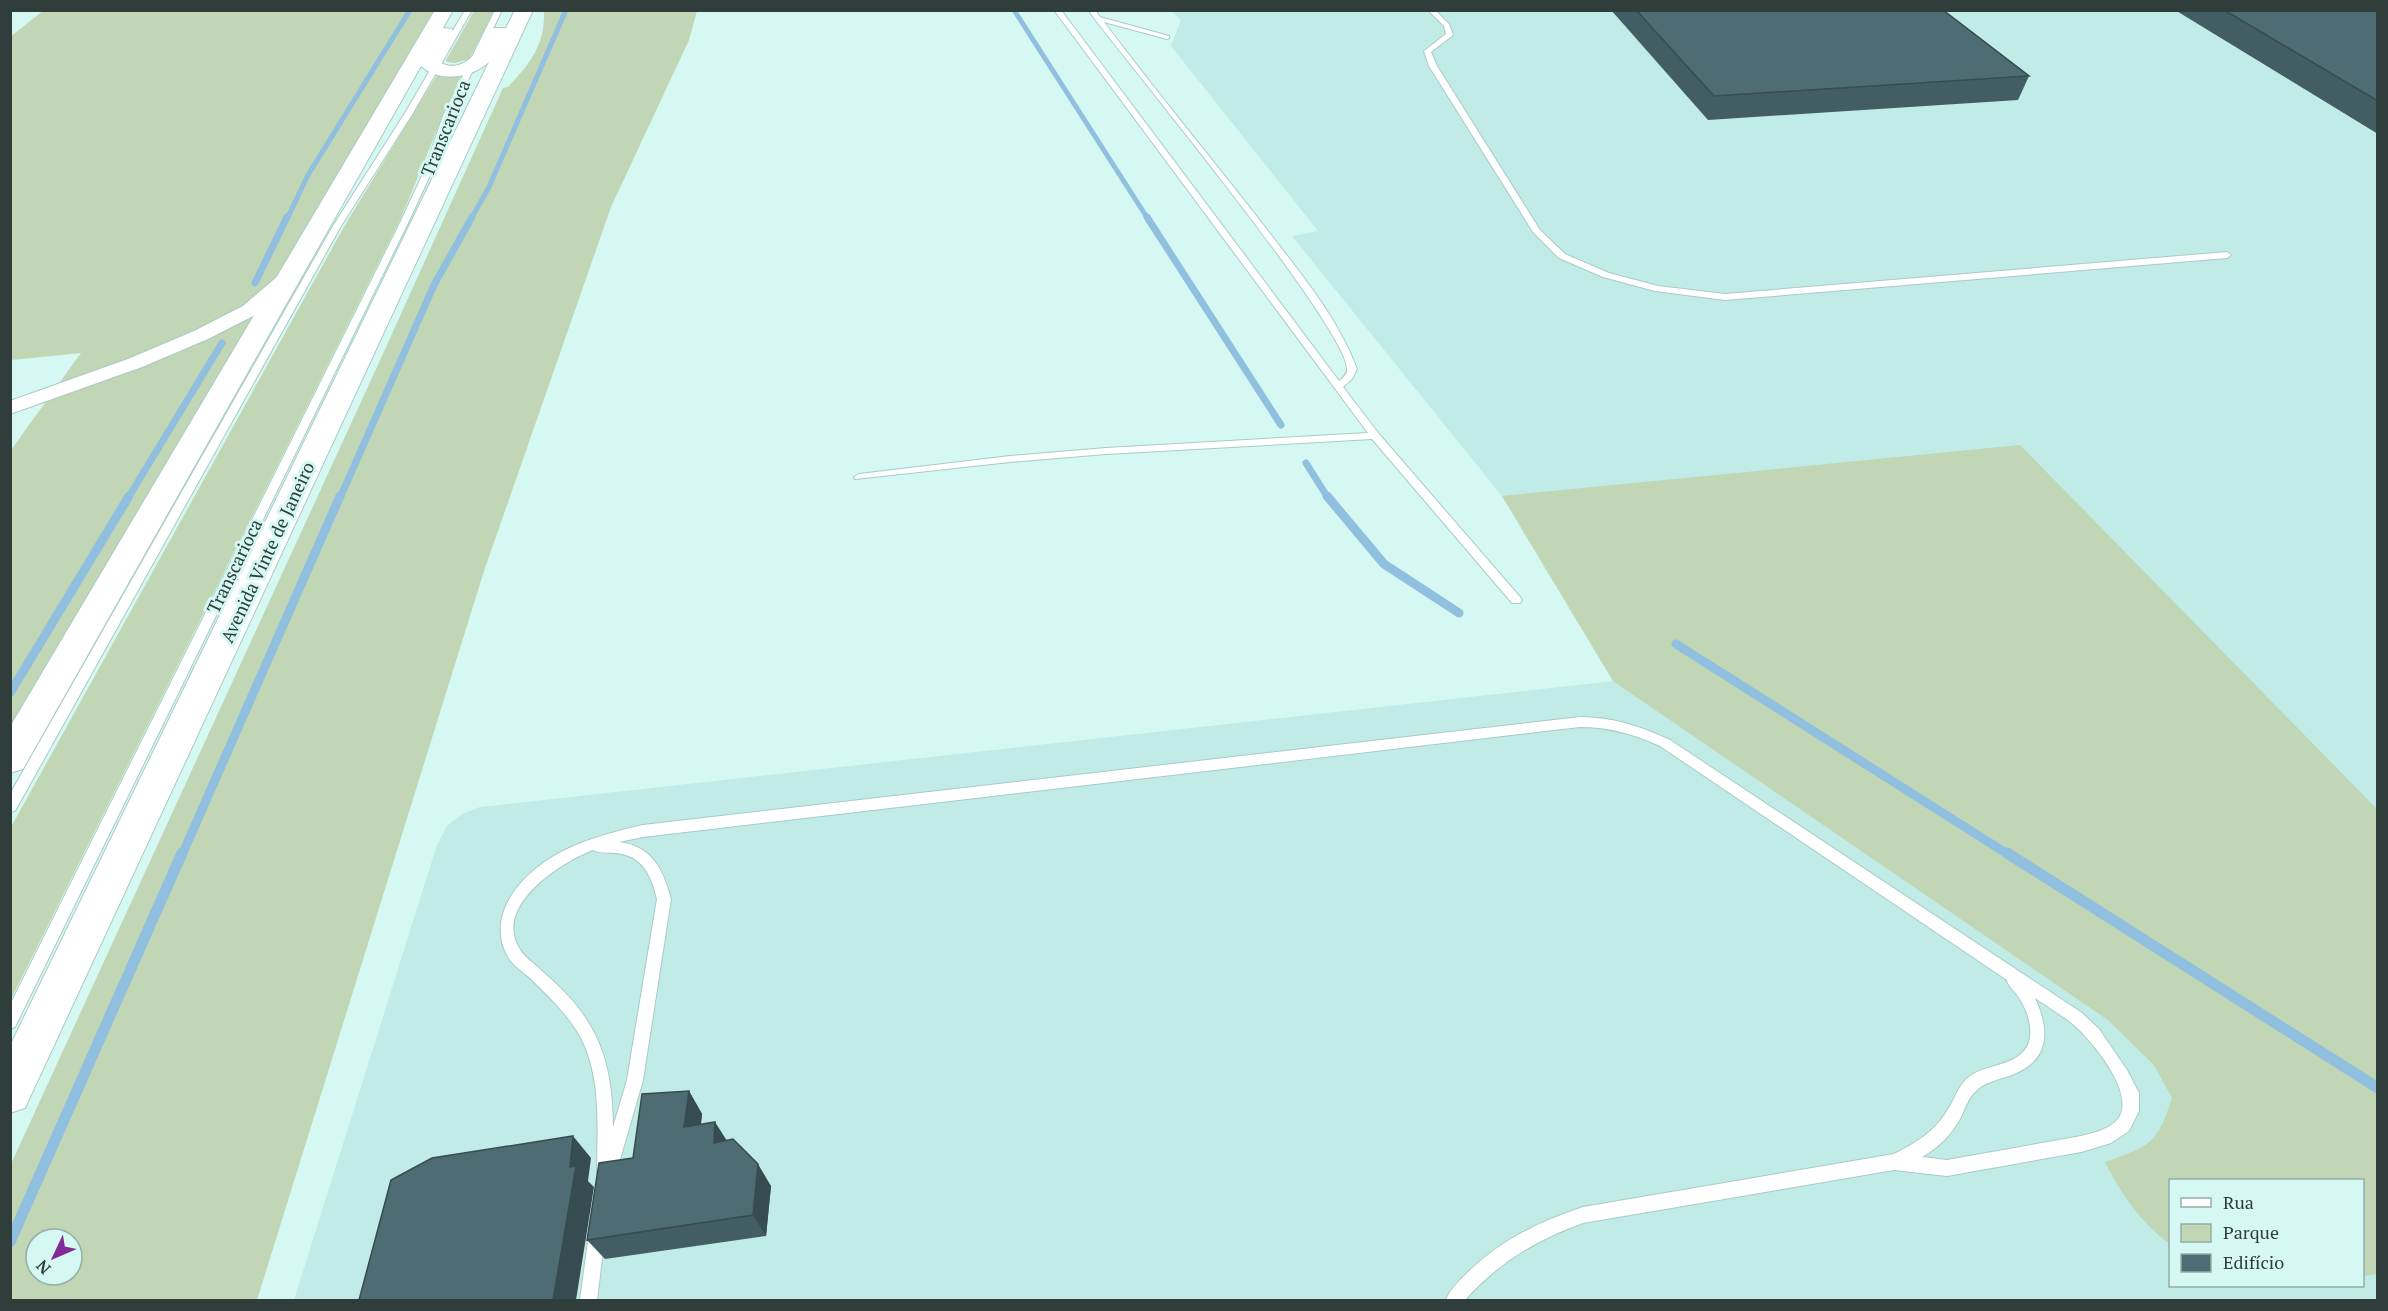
<svg xmlns="http://www.w3.org/2000/svg" width="2388" height="1311" font-family="'PT Serif',serif">
<style>
.built{fill:#c0ebe6;fill-rule:evenodd}
.green{fill:#c0d6b4;fill-rule:evenodd}
.lines{fill:none;stroke-linecap:round;stroke-linejoin:round}
.stream-far3{stroke:#91bfdf;stroke-width:5}
.stream-far2{stroke:#91bfdf;stroke-width:7}
.stream-far1{stroke:#91bfdf;stroke-width:9}
.stream{stroke:#91bfdf;stroke-width:11}
.lane-casing{stroke:#a9cbc6;stroke-width:2}
.street-casing{stroke:#a9cbc6;stroke-width:2}
.secondary-casing{stroke:#a9cbc6;stroke-width:2}
.lane{fill:#fff;fill-rule:evenodd}
.street{fill:#fff;fill-rule:evenodd}
.secondary{fill:#fff;fill-rule:evenodd}
.wall{fill:#425d63}
.shaded-wall{fill:#364c50}
.building{fill:#4d6c73;stroke:#364c50;stroke-width:1.5}
.labels{text-anchor:middle;dominant-baseline:central;stroke-width:6;stroke-linejoin:round;paint-order:stroke}
.street-label{font-size:18px;fill:#2f3d3b;stroke:#d5f8f3}
</style>
<rect width="100%" height="100%" fill="#d5f8f3"/>
<path class="built" d="M1172 11H2377V1300H294L437 845 447 826 462 814 480 807 1613 681 1502 496 1292 236 1318 231 1171 46 1181 20ZM2170 1180H2362V1286H2170Z"/>
<g class="green">
<path d="M43 11H436L11 737V450L81 353 11 360 10 37Z"/>
<path d="M474 11H495L469 59 455 63 447 62 446 60Z"/>
<path d="M544 11H697L689 40 611 207 484 571 257 1300H11V1164L377 367 503 88 508 87C531 63 545 45 544 11ZM36 1239H72V1275H36Z"/>
<path d="M462 74C438 122 421 173 399 222L11 999V827L345 225 437 75Z"/>
<path d="M2020 445 2377 809V1274L2363 1276 2362 1180H2170V1244C2141 1223 2121 1194 2105 1162 2150 1146 2157 1145 2172 1098L2154 1065 2108 1020 1613 681 1502 496Z"/>
</g>
<g class="lines">
<g class="stream-far3">
<path d="M1014 10 1148 219"/>
<path d="M287 219 308 175 410 10"/>
<path d="M471 219 489 187 566 10"/>
</g>
<g class="stream-far2">
<path d="M1147 217 1281 425"/>
<path d="M255 283 287 217"/>
<path d="M1306 463 1328 498"/>
<path d="M128 498 222 343"/>
<path d="M340 498 434 285 472 217"/>
</g>
<g class="stream-far1">
<path d="M1327 496 1384 564 1459 613"/>
<path d="M1676 644 2009 855"/>
<path d="M10 693 129 496"/>
<path d="M182 855 340 496"/>
</g>
<g class="stream">
<path d="M2007 853 2378 1088"/>
<path d="M10 1242 182 853"/>
</g>
<g class="lane-casing">
<g id="lane">
<path d="M465 10H472L413 113 341 226 15 811 10 812V794L333 226 405 113Z"/>
<path d="M495 10H502L451 116 433 169 408 223 15 1027 10 1029V1005L400 223 425 169 443 116Z"/>
<path d="M1054 10H1061L1339 381C1342 378 1347 375 1347 370 1350 331 1124 59 1088 10H1095L1100 17 1169 36V38L1167 39 1104 22C1157 93 1214 161 1268 231 1301 274 1338 318 1357 369L1352 379 1343 387 1379 434 1520 597 1522 600 1520 603H1512L1372 439 1106 454 1010 462 855 479 854 477 859 474 1010 456 1106 448 1368 433Z"/>
<path d="M1428 10H1435L1449 24 1453 35 1431 52 1437 66 1540 230 1565 254 1609 273 1658 286 1725 294 2227 252 2231 255 2227 258 1725 300 1655 291 1603 277 1559 258 1533 232 1429 66 1424 51 1446 34 1444 26Z"/>
<path d="M1580 717C1612 717 1640 726 1670 740L2082 1013 2099 1029 2127 1070 2139 1093V1111L2129 1131 2111 1143 2081 1152 1947 1176 1894 1170 1583 1223C1536 1240 1498 1263 1465 1300H1446C1449 1291 1458 1282 1465 1275 1499 1241 1538 1222 1583 1207L1894 1154C1916 1143 1934 1132 1947 1111 1955 1099 1958 1085 1970 1076 1988 1063 2025 1066 2030 1038 2032 1023 2026 1007 2017 995 2013 989 2008 986 2007 980L1660 746C1634 734 1609 727 1580 727L643 837 619 842C652 846 663 869 671 899L643 1080 617 1170 611 1182 605 1184 599 1182 597 1176C597 1131 602 1083 583 1042 571 1017 550 998 531 979 523 972 513 965 508 957 483 912 527 868 565 850 589 838 617 831 643 825ZM593 850C600 854 608 852 616 853 643 856 651 875 657 899L627 1080 613 1127C613 1091 608 1053 588 1022 576 1002 559 986 542 971 535 964 524 957 519 948 494 905 560 863 593 850ZM2035 998C2048 1007 2062 1015 2074 1025 2092 1041 2137 1094 2118 1119 2110 1129 2093 1133 2081 1136L1947 1160 1922 1157C1938 1148 1951 1135 1960 1119 1965 1109 1968 1098 1976 1091 1985 1082 1997 1080 2009 1076 2049 1062 2051 1033 2035 998Z"/>
<path d="M597 1226 603 1228 605 1234 597 1300H580L589 1234 591 1228Z"/>
</g>
</g>
<g class="street-casing">
<path id="street" d="M292 268 299 270 301 274 299 278 257 314 208 339 142 367 10 414V401L128 359 194 331 243 306 285 270Z"/>
</g>
<g class="secondary-casing">
<path id="secondary" d="M435 10H453L443 28 452 29 454 33 439 62C466 77 481 45 493 28H506L515 10H533L25 1108 10 1113V1046L489 62C472 78 439 83 421 66L23 769 10 773V727Z"/>
</g>
<use href="#lane" class="lane"/>
<use href="#street" class="street"/>
<use href="#secondary" class="secondary"/>
</g>
<g class="wall">
<path d="M1611 10H1943L2029 76 2018 100 1708 120Z"/>
<path d="M2175 10H2378V134Z"/>
<path d="M689 1091 702 1114 701 1124 727 1141 771 1186 766 1236 605 1259 587 1240 633 1158Z"/>
</g>
<g class="shaded-wall">
<path d="M689 1091 702 1114 698 1149 684 1127Z"/>
<path d="M715 1122 729 1144 714 1143Z"/>
<path d="M573 1136 591 1158 588 1181 594 1187 576 1300H553Z"/>
<path d="M758 1164 771 1186 766 1236 753 1215Z"/>
</g>
<g class="building">
<path d="M1636 10H1943L2029 76 1714 96Z"/>
<path d="M2224 10H2378V101Z"/>
<path d="M689 1091 684 1127 715 1122 714 1143 733 1139 758 1164 753 1215 587 1240 599 1163 633 1158 642 1094Z"/>
<path d="M573 1136 570 1167 576 1166 553 1300H359L391 1180 432 1158Z"/>
</g>
<g class="labels">
<g class="street-label">
<text transform="translate(445 128) rotate(-68)">Transcarioca</text>
<text transform="translate(267 552) rotate(-65)">Avenida Vinte de Janeiro</text>
<text transform="translate(234 566) rotate(-64)">Transcarioca</text>
</g>
</g>
<rect width="2388" height="1311" fill="none" stroke="#2f3d3b" stroke-width="24"/>
<rect x="2169" y="1179" width="195" height="108" fill="#d5f8f3" stroke="#93ada9" stroke-width="1.5"/>
<rect x="2181" y="1198" width="30" height="9" fill="#ffffff" stroke="#93ada9" stroke-width="1.5"/>
<text x="2223" y="1209" font-size="18" fill="#2f3d3b">Rua</text>
<rect x="2181" y="1224" width="30" height="18" fill="#c0d6b4" stroke="#93ada9" stroke-width="1.5"/>
<text x="2223" y="1239" font-size="18" fill="#2f3d3b">Parque</text>
<rect x="2181" y="1254" width="30" height="18" fill="#4d6c73" stroke="#93ada9" stroke-width="1.5"/>
<text x="2223" y="1269" font-size="18" fill="#2f3d3b">Edifício</text>
<g transform="translate(54 1257) rotate(226)"><circle r="28" fill="#d5f8f3" stroke="#93ada9" stroke-width="1.5"/>
<path d="M0-4.5L10 22L0 15L-10 22Z" fill="#812a98"/>
<text y="-9" font-size="16" font-weight="bold" text-anchor="middle" fill="#2f3d3b">N</text>
</g>
</svg>
